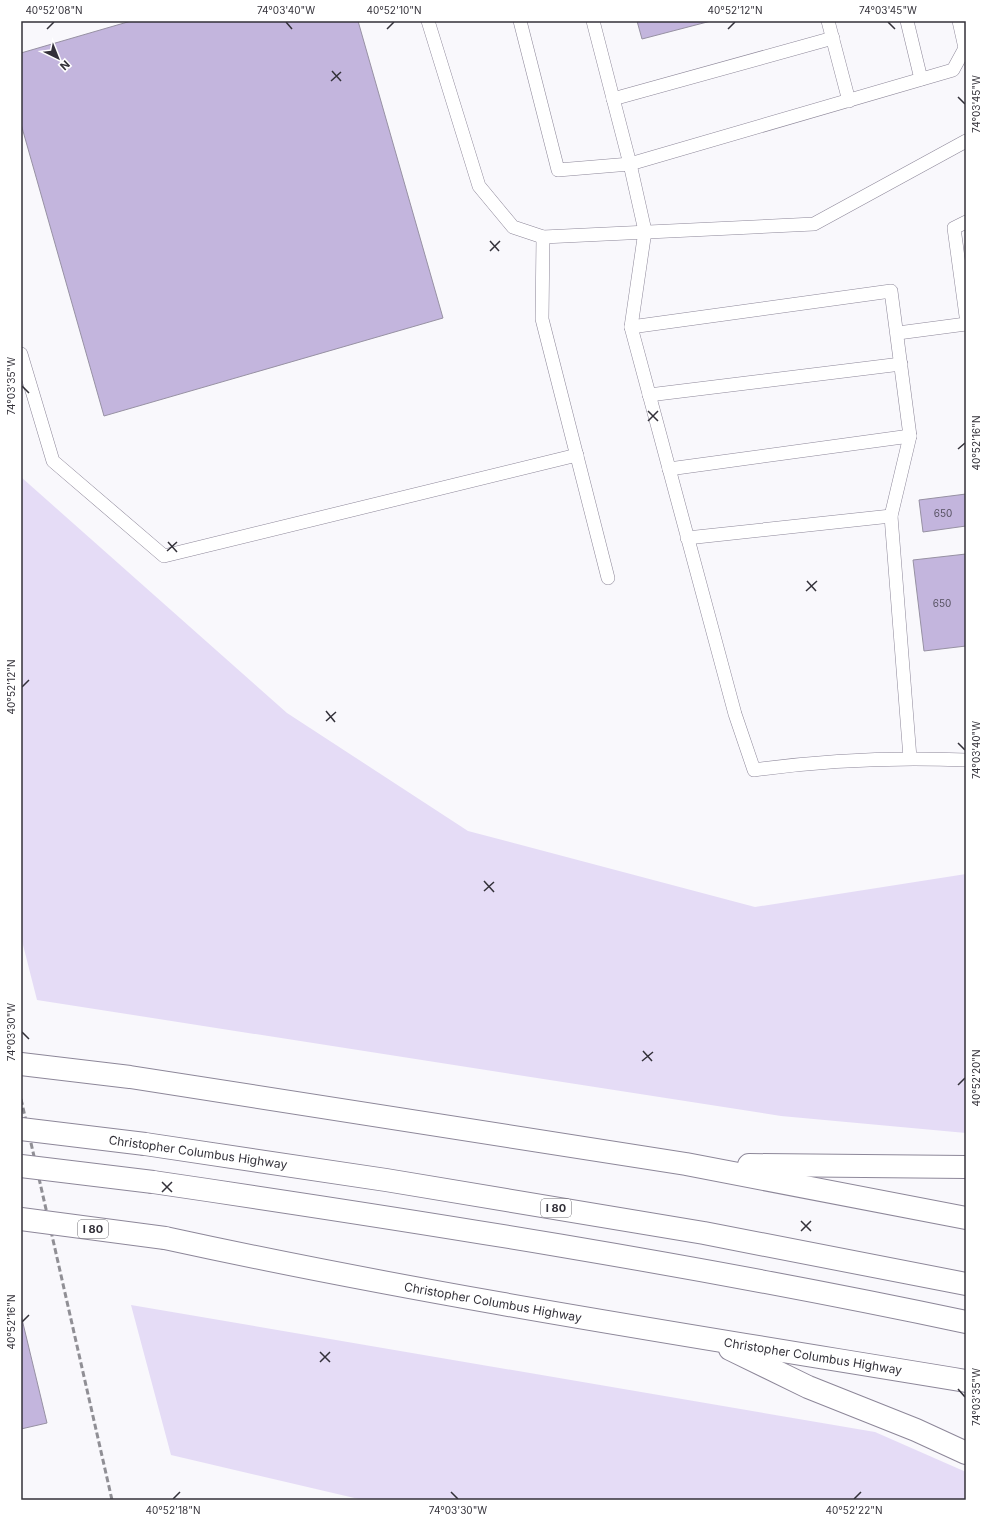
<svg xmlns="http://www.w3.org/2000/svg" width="987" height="1521" font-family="Inter,sans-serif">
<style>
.green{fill:#e5dcf6}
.building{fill:#c3b5dd;stroke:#9791a3}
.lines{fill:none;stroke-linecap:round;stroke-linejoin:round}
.lane-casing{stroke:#8d8799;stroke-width:14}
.highway-casing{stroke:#8d8799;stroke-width:24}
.lane{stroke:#fff;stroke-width:13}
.highway{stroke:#fff;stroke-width:22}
.rail{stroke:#908f95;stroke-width:3;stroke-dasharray:6 3;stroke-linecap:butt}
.highway-bridge-casing{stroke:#8d8799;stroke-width:24;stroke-linecap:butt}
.highway-bridge{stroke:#fff;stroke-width:22}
.ticks{fill:none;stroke:#333139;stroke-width:1.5}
.labels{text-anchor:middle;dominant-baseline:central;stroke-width:3.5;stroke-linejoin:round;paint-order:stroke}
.number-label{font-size:10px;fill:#575262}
.shield{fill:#fff;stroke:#706f74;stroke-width:1}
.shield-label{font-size:11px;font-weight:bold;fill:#333139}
.street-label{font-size:12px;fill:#333139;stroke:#fff}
.neatline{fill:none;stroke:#333139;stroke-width:1.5}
.ticks-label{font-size:10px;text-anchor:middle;fill:#333139}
</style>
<rect width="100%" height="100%" fill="#f9f8fc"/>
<g class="green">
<path d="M21 477 287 713 468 831 755 907 966 874V1133L781 1116 37 1000 21 937Z"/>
<path d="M131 1305 875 1432 966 1472V1500H363L171 1455Z"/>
</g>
<g class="building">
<path d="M131 21H358L443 318 104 416 21 124V53Z"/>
<path d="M637 21H711L642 39Z"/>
<path d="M966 494V526L923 532 919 500Z"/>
<path d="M966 554V646L924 651 913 560Z"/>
<path d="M21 1315 47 1423 21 1429Z"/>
</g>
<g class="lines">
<g class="lane-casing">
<g id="lane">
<path d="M428 21 479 186 513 227 543 237 814 224 966 141"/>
<path d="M520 21 558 170 630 164 953 70 965 48 959 21"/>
<path d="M593 21 630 164 645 231 631 327 735 714 754 770C824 760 895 757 966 760"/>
<path d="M828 21 849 101"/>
<path d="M907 21 921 79"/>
<path d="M613 99 833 38"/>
<path d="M966 222 954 228 966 316"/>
<path d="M543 237 542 319 608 578"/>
<path d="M631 327 891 291 910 436 891 516 910 758"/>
<path d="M898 333 966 324"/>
<path d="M21 354 53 461 164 556 577 455"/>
<path d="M649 395 901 364"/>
<path d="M669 469 910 436"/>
<path d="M687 538 891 516"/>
</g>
</g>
<g class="highway-casing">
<g id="highway">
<path d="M21 1064 130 1077 686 1164 966 1218"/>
<path d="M145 1144 386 1180 704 1233 966 1284"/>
<path d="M749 1165 966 1167"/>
<path d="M153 1182C425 1222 697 1265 966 1322"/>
<path d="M165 1238C430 1296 699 1337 966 1381"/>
<path d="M730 1349 808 1387 916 1430 966 1453"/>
</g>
</g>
<use href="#lane" class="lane"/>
<use href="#highway" class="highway"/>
<path class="rail" d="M21 1099 112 1500"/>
<g class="highway-bridge-casing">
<g id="highway-bridge">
<path d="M21 1129 145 1144"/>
<path d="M21 1166 153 1182"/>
<path d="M21 1219 165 1238"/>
</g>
</g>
<use href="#highway-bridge" class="highway-bridge"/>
</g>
<path class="ticks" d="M286 22 292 29M888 22 895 29M47 29 54 22M387 29 394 22M728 29 735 22M332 71 341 81M331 81 341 72M958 97 965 104M490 241 499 251M490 251 500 241M22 386 29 393M648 411 658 421M648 421 658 411M958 449 965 443M168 542 177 552M167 551 177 542M807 581 816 591M806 591 817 581M22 687 29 680M326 711 335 722M326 721 336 712M958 743 965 750M484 881 494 892M484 891 494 882M22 1032 29 1039M643 1051 652 1061M642 1061 653 1052M958 1085 965 1078M162 1182 172 1192M162 1192 172 1182M801 1221 811 1231M801 1231 811 1221M22 1322 29 1315M320 1352 330 1362M320 1362 330 1352M958 1389 965 1397M451 1492 458 1499M173 1499 180 1492M854 1499 861 1492"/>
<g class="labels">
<g class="number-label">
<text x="943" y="513">650</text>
<text x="942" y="603">650</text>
</g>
<g class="shield">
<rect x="541" y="1199" width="30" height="18" rx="3"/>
<rect x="78" y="1220" width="30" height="18" rx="3"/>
</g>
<g class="shield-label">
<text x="556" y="1208">I 80</text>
<text x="93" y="1229">I 80</text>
</g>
<g class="street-label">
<text transform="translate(198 1152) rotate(8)">Christopher Columbus Highway</text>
<text transform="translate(493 1302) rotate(10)">Christopher Columbus Highway</text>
<text transform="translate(813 1356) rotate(9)">Christopher Columbus Highway</text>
</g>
</g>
<rect width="987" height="1521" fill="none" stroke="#ffffff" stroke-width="44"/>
<g transform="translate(58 58) rotate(137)" stroke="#ffffff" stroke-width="3" paint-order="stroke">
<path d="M0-3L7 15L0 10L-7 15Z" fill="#333139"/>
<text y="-6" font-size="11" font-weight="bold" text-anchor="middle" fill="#333139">N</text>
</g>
<rect x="22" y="22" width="943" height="1477" class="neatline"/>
<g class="ticks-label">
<text x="54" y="14">40°52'08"N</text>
<text x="286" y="14">74°03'40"W</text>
<text x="394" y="14">40°52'10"N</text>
<text x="735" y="14">40°52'12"N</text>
<text x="888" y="14">74°03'45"W</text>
<text transform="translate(976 104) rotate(-90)" y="4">74°03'45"W</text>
<text transform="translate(11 386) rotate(-90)" y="4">74°03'35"W</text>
<text transform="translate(976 443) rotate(-90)" y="4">40°52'16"N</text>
<text transform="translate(11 687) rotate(-90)" y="4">40°52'12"N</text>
<text transform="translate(976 750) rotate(-90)" y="4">74°03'40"W</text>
<text transform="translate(11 1032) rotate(-90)" y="4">74°03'30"W</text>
<text transform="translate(976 1078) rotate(-90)" y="4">40°52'20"N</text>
<text transform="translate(11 1322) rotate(-90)" y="4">40°52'16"N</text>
<text transform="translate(976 1397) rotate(-90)" y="4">74°03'35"W</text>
<text x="173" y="1514">40°52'18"N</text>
<text x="458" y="1514">74°03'30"W</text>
<text x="854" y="1514">40°52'22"N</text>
</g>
</svg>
